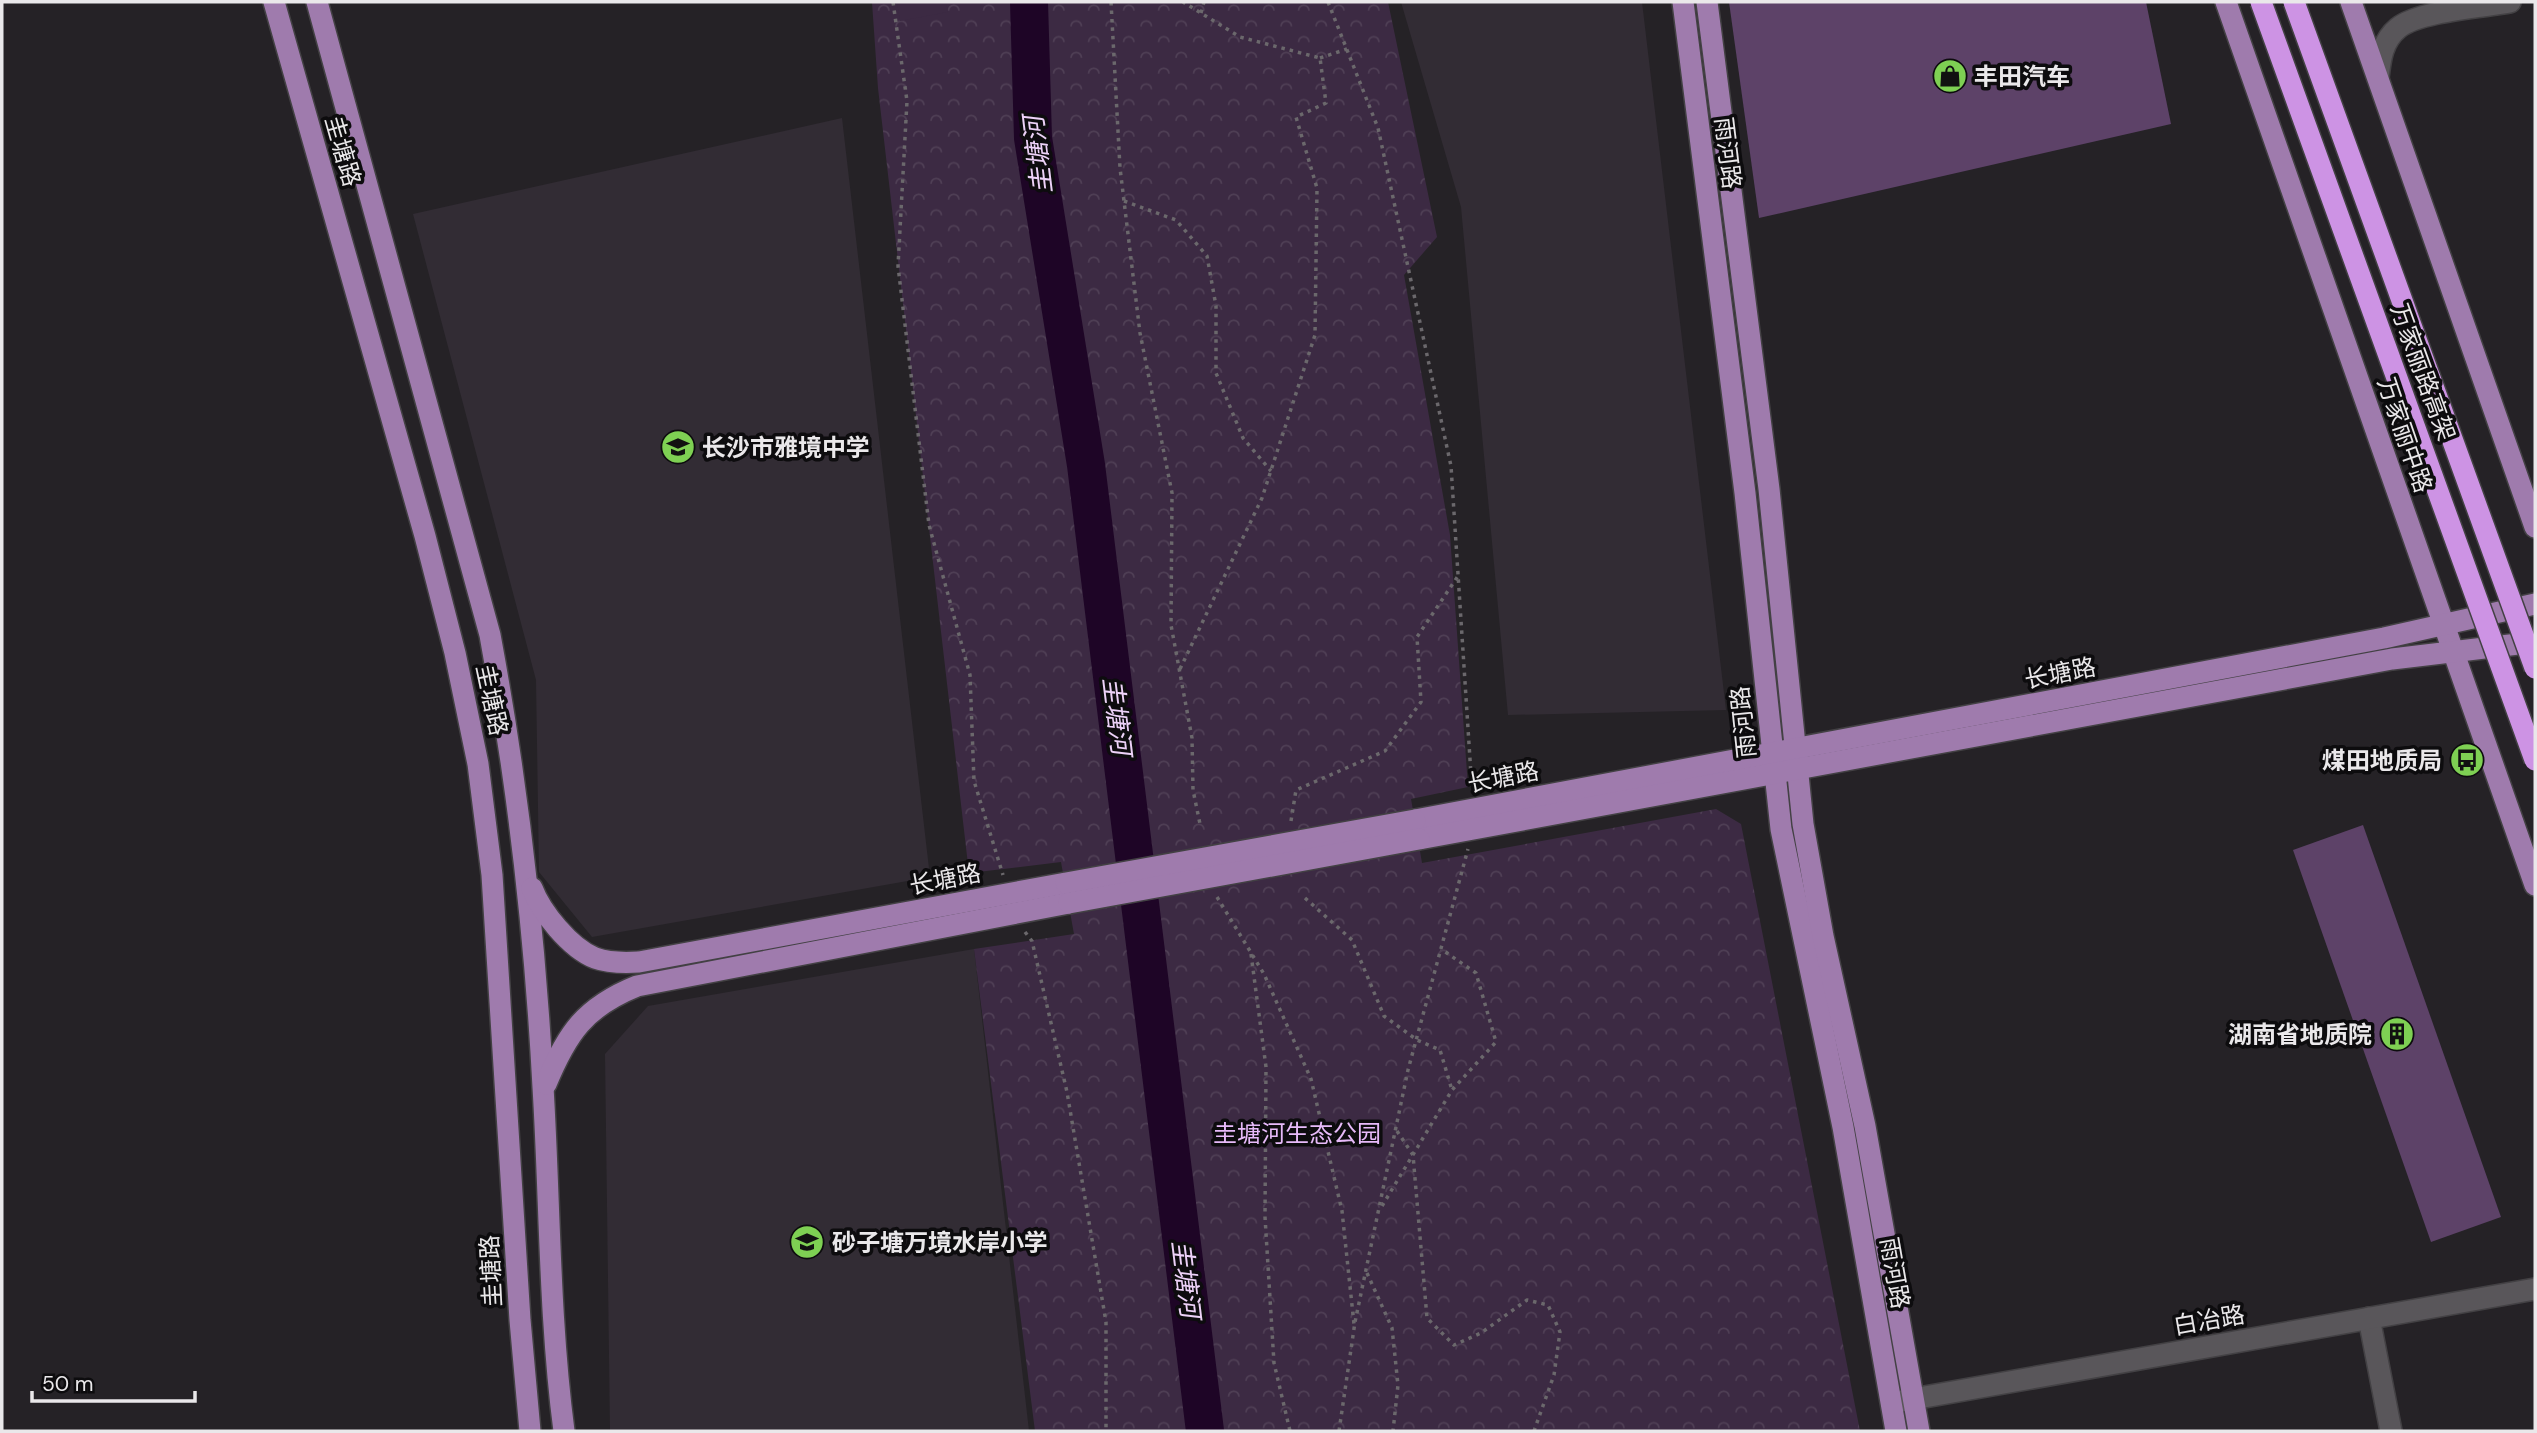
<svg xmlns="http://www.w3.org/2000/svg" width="2537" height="1433" font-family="'DM Sans','Noto Sans SC',sans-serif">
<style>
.built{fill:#322c34}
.forest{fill:url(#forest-crowns)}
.pitch{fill:#3c2a43}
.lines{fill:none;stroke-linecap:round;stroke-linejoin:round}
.river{stroke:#1e0526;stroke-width:38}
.building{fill:#5d4268}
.minor-casing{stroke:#434144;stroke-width:24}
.major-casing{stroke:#434144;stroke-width:24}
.path{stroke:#6b686c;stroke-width:3.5;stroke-dasharray:3.5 5;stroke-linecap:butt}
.minor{stroke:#59565a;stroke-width:21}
.major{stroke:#9f7bad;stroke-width:21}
.major-bridge-casing{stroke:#434144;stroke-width:24;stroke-linecap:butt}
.highway-bridge-casing{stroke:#434144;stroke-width:24;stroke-linecap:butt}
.major-bridge{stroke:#9f7bad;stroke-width:21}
.highway-bridge{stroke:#cd93e4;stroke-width:21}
.labels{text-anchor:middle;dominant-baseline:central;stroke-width:7;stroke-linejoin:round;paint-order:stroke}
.poi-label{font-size:24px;font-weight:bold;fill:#eae8ea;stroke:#0d0c0e;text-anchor:start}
.street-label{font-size:24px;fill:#eae8ea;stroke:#0d0c0e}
.park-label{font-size:24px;fill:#e7baf9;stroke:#0d0c0e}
.water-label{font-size:26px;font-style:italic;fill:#edd2f8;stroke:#0d0c0e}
</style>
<defs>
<pattern id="forest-crowns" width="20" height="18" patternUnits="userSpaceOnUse" patternTransform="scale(1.75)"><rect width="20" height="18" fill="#3c2a43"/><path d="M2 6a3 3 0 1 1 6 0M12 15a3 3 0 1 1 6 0" fill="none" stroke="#4f3f55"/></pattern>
</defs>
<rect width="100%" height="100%" fill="#252226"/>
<g class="built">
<path d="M1401 2H1642L1726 710 1508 715 1461 207Z"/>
<path d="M842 118 930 877 592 937 539 872 536 680 413 214Z"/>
<path d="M974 949 1029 1431H610L605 1054 648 1006Z"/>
</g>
<path class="forest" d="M872 2H1388L1437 237 1404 275 1450 535 1468 787 1411 799 1422 863 1716 809 1741 824 1860 1431H1035L974 949 1074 934 1061 862 969 873 878 88Z"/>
<path class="pitch" d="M897 2H946L948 12 900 21Z"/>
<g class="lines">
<path class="river" d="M1029 2 1033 138 1086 465 1205 1431"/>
</g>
<g class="building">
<path d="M1729 2H2146L2171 124 1759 218Z"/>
<path d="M2363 825 2501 1217 2431 1242 2293 850Z"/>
</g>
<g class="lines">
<g class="minor-casing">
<g id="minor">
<path d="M2378 78C2380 60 2382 41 2398 28 2419 11 2482 7 2510 2"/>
<path d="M2369 1318 2391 1431"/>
<path d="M1896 1402 2535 1289"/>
</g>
</g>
<g class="major-casing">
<g id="major">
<path d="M274 2 425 536 455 653 478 764 492 875 520 1320 530 1431"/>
<path d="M317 2 490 635C518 785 535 935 543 1087 550 1202 549 1317 564 1431"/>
<path d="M1683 2 1745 493 1781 829 1843 1127 1896 1431"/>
<path d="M1707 2 1769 489 1803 824 1823 936 1865 1126 1919 1431"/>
<path d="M2226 2 2535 885"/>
<path d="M2351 2 2535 527"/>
<path d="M1415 820 2384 638 2535 604"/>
<path d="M1419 839 2392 659 2535 642"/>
<path d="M532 888C541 912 570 948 595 958 609 963 624 963 639 962L1066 883"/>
<path d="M546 1084C567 1033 585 1007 637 986L1069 903"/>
</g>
</g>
<g class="path">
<path d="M893 2 907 101 898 266 929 525 970 675 974 781 1003 875"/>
<path d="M1111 2 1120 168 1140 333 1172 493 1171 625 1192 738 1193 790 1200 824"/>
<path d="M1328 2 1378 128 1451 466 1472 790"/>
<path d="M1201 13 1204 2"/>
<path d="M1320 58 1347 49"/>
<path d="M1124 201 1176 220 1207 256 1216 306V373L1243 438 1271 471"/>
<path d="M1180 669 1262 498 1315 335 1317 188 1296 117 1326 103 1320 58 1240 37 1183 2"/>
<path d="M1291 821 1296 790 1385 751 1421 702 1417 637 1458 576"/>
<path d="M1217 897 1264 974 1311 1079 1342 1211 1354 1324"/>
<path d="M1305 898 1352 940 1384 1016 1417 1040 1440 1050 1452 1090"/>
<path d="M1025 932 1032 941 1067 1092 1106 1322V1431"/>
<path d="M1251 954 1266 1067 1265 1217 1274 1363 1290 1431"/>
<path d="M1397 1131 1413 1155 1427 1318 1454 1345 1481 1333 1527 1300 1548 1305 1560 1332 1554 1375 1534 1431"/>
<path d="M1382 1206 1452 1090 1496 1042 1476 973 1441 949"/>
<path d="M1367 1273 1392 1328 1398 1385 1393 1431"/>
<path d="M1339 1431 1355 1322 1408 1070 1468 849"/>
</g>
<use href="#minor" class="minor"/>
<use href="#major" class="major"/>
<g class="major-bridge-casing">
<g id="major-bridge">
<path d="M1066 883 1415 820"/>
<path d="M1069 903 1419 839"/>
</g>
</g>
<g class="highway-bridge-casing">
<g id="highway-bridge">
<path d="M2261 2 2535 760"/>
<path d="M2294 2 2535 668"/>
</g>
</g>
<use href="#major-bridge" class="major-bridge"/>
<use href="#highway-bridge" class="highway-bridge"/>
</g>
<defs>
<g id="shop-disc" transform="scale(1.75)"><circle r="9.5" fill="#7ed053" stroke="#0d0c0e"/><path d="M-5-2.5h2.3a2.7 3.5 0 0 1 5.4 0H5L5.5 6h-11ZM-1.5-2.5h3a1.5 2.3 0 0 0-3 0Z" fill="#111"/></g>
<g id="school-disc" transform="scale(1.75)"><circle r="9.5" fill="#7ed053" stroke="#0d0c0e"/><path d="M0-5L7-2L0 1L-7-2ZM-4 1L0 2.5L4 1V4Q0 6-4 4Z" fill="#111"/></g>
<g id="bus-disc" transform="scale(1.75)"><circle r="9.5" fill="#7ed053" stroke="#0d0c0e"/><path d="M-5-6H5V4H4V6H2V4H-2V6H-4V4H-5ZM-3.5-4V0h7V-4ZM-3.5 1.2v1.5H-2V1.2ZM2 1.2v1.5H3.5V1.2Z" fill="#111"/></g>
<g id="building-disc" transform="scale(1.75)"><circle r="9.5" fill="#7ed053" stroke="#0d0c0e"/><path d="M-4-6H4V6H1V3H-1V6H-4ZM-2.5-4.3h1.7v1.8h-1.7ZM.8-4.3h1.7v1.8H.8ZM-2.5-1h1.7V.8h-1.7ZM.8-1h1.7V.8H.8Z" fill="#111"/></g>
</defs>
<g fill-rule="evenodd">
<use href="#shop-disc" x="1950" y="76"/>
<use href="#school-disc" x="678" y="447"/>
<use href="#bus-disc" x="2467" y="760"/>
<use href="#building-disc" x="2397" y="1034"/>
<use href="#school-disc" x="807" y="1242"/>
</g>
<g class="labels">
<g class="poi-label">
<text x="1974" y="76">丰田汽车</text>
<text x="702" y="447">长沙市雅境中学</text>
<text x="2442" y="760" text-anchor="end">煤田地质局</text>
<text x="2372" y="1034" text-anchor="end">湖南省地质院</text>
<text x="832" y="1242">砂子塘万境水岸小学</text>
</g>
<g class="street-label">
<text transform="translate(343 151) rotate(74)">圭塘路</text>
<text transform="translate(1728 153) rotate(83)">雨河路</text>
<text transform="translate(2423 372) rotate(70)">万家丽路高架</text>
<text transform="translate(2405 435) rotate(71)">万家丽中路</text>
<text transform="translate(2060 673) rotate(-11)">长塘路</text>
<text transform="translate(492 700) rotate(78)">圭塘路</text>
<text transform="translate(1743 722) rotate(-96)">雨河路</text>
<text transform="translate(1503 777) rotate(-11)">长塘路</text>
<text transform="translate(945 879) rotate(-11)">长塘路</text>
<text transform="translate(491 1271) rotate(-93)">圭塘路</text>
<text transform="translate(1895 1273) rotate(80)">雨河路</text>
<text transform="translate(2209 1320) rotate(-10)">白冶路</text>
</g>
<g class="park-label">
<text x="1297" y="1133">圭塘河生态公园</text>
</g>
<g class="water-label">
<text transform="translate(1038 155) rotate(-97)">圭塘河</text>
<text transform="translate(1117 716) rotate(83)">圭塘河</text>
<text transform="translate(1186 1279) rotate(83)">圭塘河</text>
</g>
</g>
<rect width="2537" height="1433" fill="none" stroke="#eae8ea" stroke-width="7"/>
<path d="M32 1391v10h163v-10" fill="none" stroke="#eae8ea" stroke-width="3.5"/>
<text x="42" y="1391" font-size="21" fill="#eae8ea" stroke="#0d0c0e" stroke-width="5" paint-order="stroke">50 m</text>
</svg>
